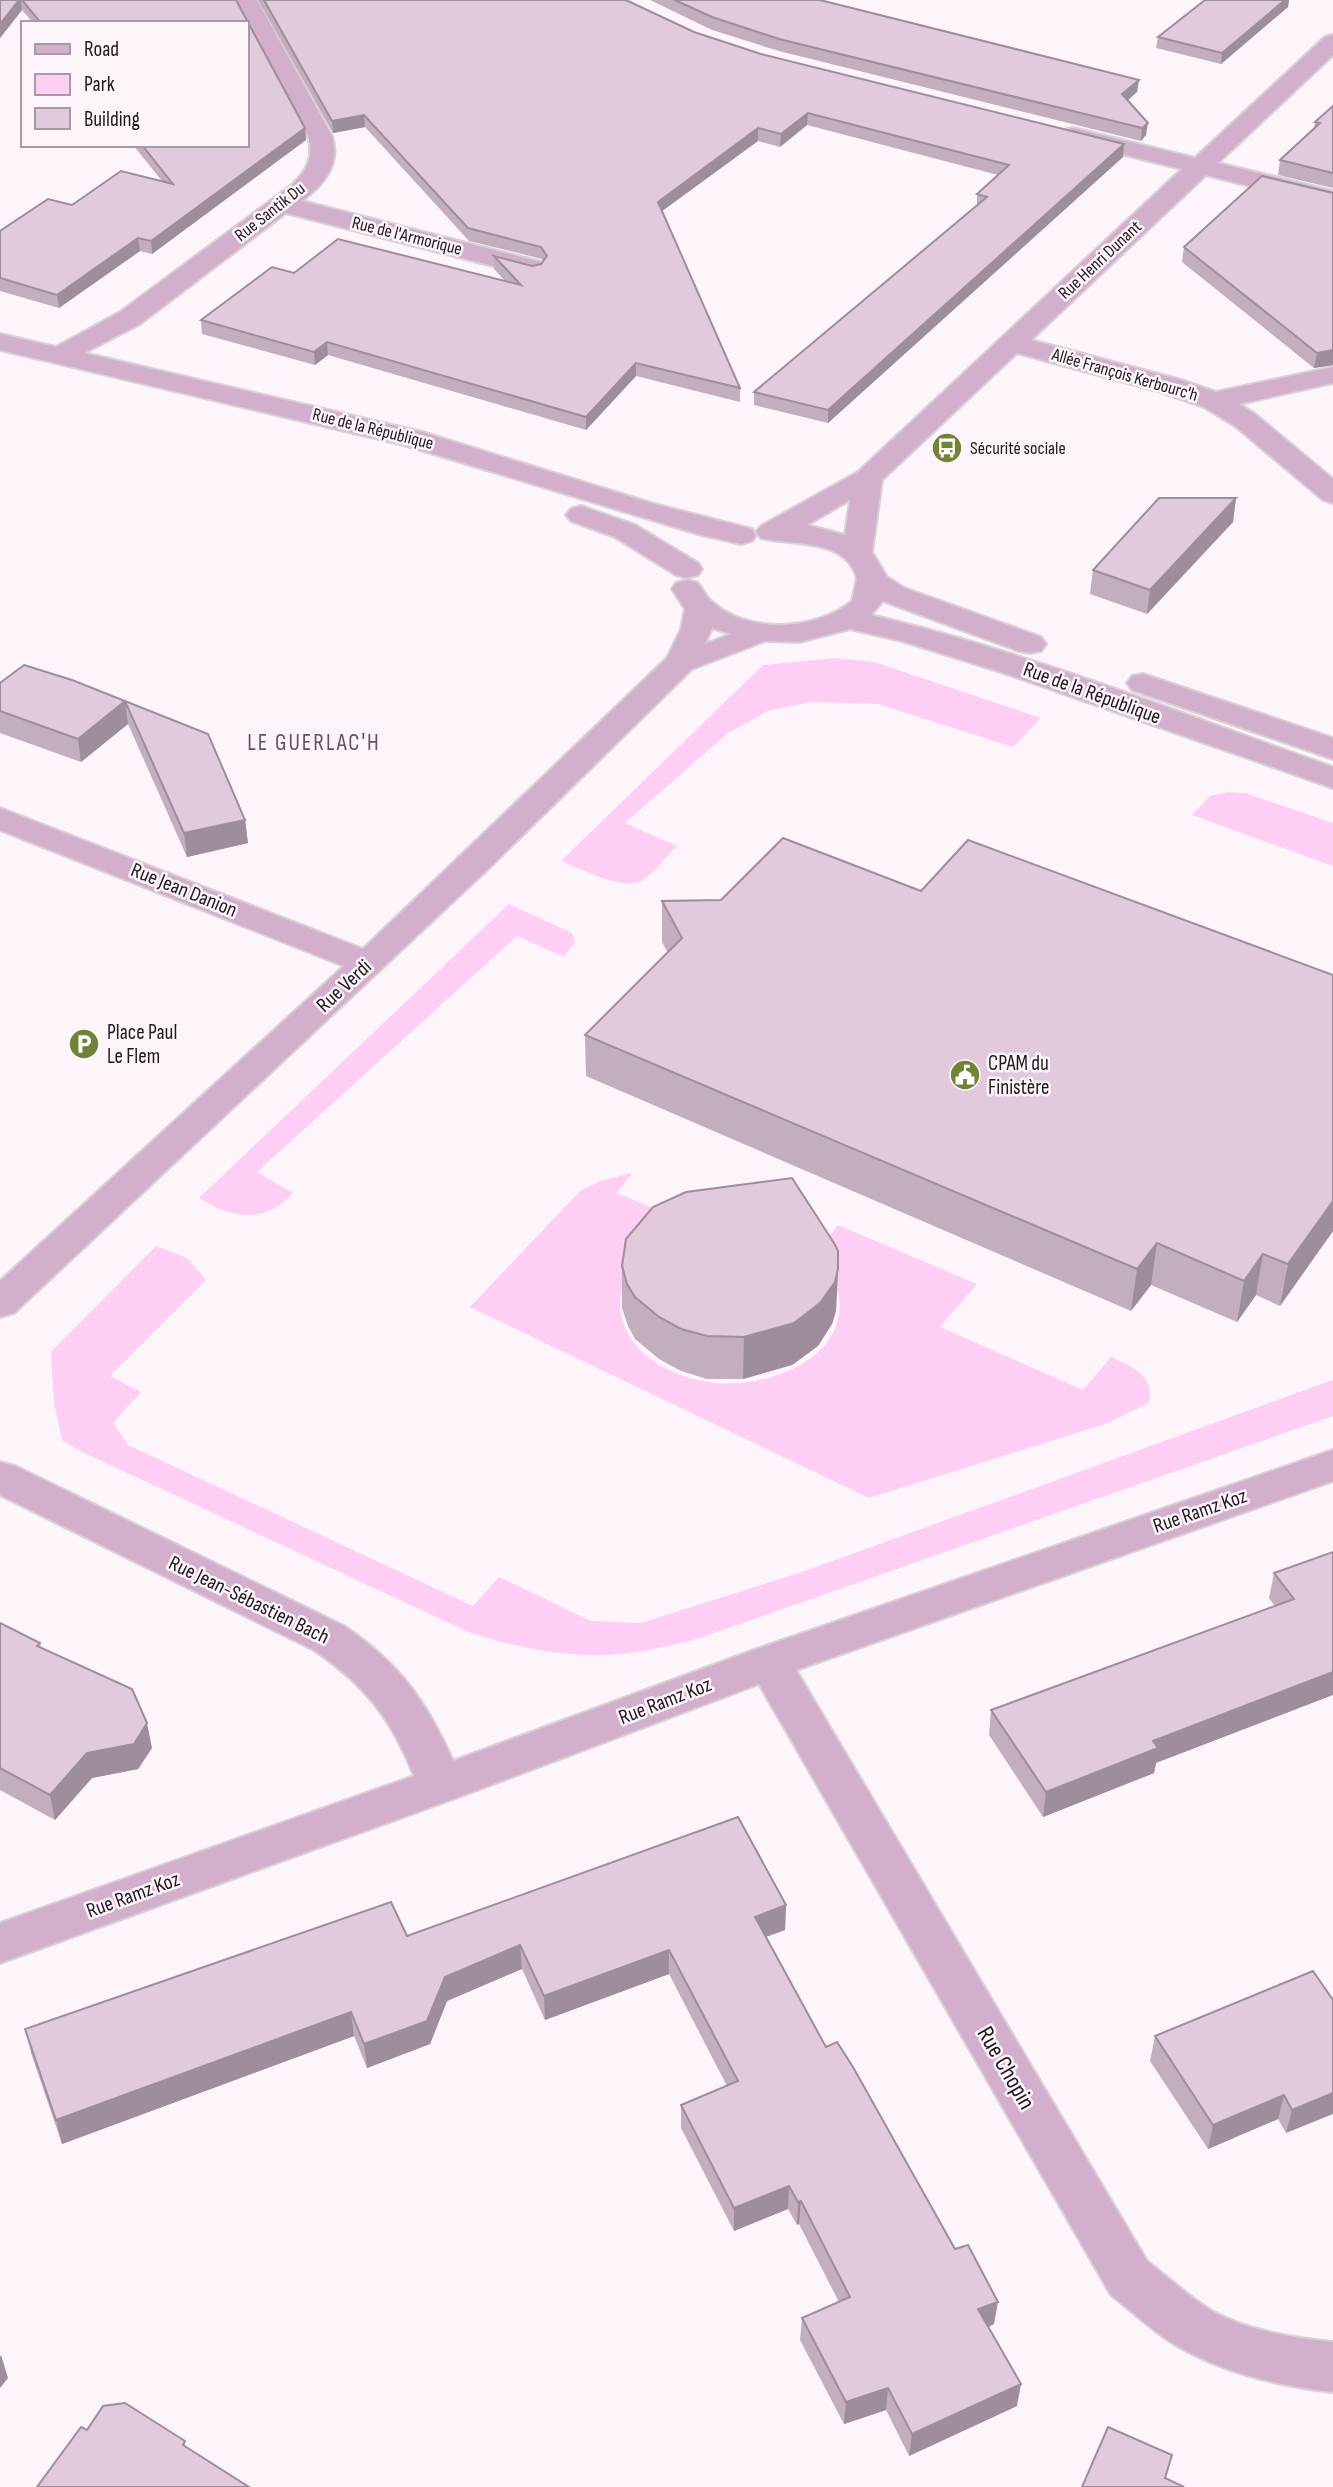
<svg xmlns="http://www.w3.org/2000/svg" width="1333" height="2487" font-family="'Sofia Sans Condensed',sans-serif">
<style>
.green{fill:#fecef5}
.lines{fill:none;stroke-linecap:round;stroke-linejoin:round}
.minor-casing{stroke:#dad1d8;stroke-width:4}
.minor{fill:#d2afcb;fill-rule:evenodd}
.wall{fill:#c2aebd}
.shaded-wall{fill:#9e8d9a}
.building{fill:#e1cadc;stroke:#9e8d9a;stroke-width:2}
.labels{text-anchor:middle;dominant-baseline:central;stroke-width:5;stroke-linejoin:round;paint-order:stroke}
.far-street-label{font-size:18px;fill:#20171e;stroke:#fef5fc}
.far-poi-label{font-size:18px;fill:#20171e;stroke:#fef5fc;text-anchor:start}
.street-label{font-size:21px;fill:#20171e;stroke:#fef5fc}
.poi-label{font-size:21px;fill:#20171e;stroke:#fef5fc;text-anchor:start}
.neighbourhood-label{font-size:23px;letter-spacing:2px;fill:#645060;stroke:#fef5fc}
.near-street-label{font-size:24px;fill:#20171e;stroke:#fef5fc}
</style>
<rect width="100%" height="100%" fill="#fef5fc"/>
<g class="green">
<path d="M836 658 874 662 1041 718 1013 747 878 704 810 702 768 711 728 733 625 823 677 846C666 857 654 873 641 881 623 891 579 868 561 861L763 665Z"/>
<path d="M1228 792 1245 793 1333 823V866L1192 815 1210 796Z"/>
<path d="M509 904 572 933 575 942 564 957 517 936 257 1172 293 1193C265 1224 232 1219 199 1198Z"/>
<path d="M632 1173 617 1193 679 1219 694 1200 737 1185 780 1202 627 1273C617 1298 617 1322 635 1344 653 1366 681 1378 709 1382 760 1391 848 1361 839 1297 837 1282 825 1268 815 1256L838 1225 977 1284 940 1327 1083 1390 1111 1357C1132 1367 1155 1375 1149 1403L1105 1424 869 1498 470 1307 580 1191 600 1181Z"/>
<path d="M156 1246 187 1258 206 1280 110 1376 141 1392 113 1423 128 1445 473 1606 499 1577 591 1621 641 1623 805 1571 1333 1380V1416L697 1639C668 1646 638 1654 607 1655 562 1657 506 1646 464 1630L76 1449 62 1440 54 1403 51 1352Z"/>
</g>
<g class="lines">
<g class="minor-casing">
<g id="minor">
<path d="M233 0H257L332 136C341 164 324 185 302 201L541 262 545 268 541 274 532 276 286 213 140 324 84 353 422 432 654 504 752 529 756 535 752 541 741 544 698 534 404 445 0 350V334L56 347 120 312 293 184C308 169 314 156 308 136Z"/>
<path d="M1333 35V55L1218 163 1333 191V207L1206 175 1031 340 1181 380 1216 392 1333 367V383L1239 404 1255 414 1333 479V503L1323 500 1235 426 1204 407 1161 392 1017 353 882 480 872 552 887 577 904 588 1041 637 1046 644 1041 651 1030 653 1019 651 883 601 871 615C1029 652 1181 714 1333 767V788L1001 672 902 641 850 629 799 642 765 641 692 669 489 868 14 1313 0 1317V1281L344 966 0 830V808L363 949 667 658 681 629 685 609 672 589 676 583 687 580 698 583C702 588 705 595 710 600 746 635 816 631 852 601L857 579C847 537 791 546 761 538L756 532 761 526 858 472 1182 169 1064 140 1061 135 1064 130 1073 128 1195 158 1325 37ZM850 500 845 535 807 525ZM712 628 731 634 705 644Z"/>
<path d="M581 506 635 525 698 563 702 569 698 575 687 578 676 575 615 537 571 521 566 515 571 509Z"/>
<path d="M1143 674 1333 738V759L1132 690 1127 683 1132 676Z"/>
<path d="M1333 1450V1481L796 1670 1147 2261C1169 2278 1189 2297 1212 2311 1248 2331 1293 2338 1333 2342V2392C1279 2386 1221 2372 1174 2344 1151 2330 1132 2311 1111 2295L759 1684 456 1798 0 1963V1923L414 1776C391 1718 365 1685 314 1650L0 1495V1462L15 1466 344 1626C400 1664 426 1701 453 1761L754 1650Z"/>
</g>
</g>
<use href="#minor" class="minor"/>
</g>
<g class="wall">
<path d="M0 0H236L305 128 306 140 152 254 140 251 59 308 0 291V231L72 205 162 181 133 145H247V23H33L22 10 0 38Z"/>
<path d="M258 0H626L694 32 761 54 1124 144 1123 157 828 423 754 405V392L977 206V194L998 175 807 125 780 147 758 141 662 211 740 388V402L636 376 586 430 328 355 315 365 202 334 201 320 294 273 506 282 494 269V256L532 266 541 264 543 262 542 259 469 241 365 127 333 133Z"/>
<path d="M650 0H820L1139 80 1137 92 1128 100 1146 135 1141 141 779 51 712 30Z"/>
<path d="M1205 0H1289L1288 7 1221 64 1156 48 1158 37Z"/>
<path d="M1333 106V188L1278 175 1280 160 1314 128 1315 122Z"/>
<path d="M1333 193V365L1314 368 1182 262 1184 247Z"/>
<path d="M1236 498 1233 522 1147 614 1090 594 1093 570Z"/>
<path d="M72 680 208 734 245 820 248 843 187 857 128 724 81 762 0 733V683Z"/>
<path d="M662 901 1333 1231 1280 1306 1256 1295 1237 1322 1151 1285 1131 1311 586 1076 585 1035 668 953 662 942Z"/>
<path d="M622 1266 838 1269 836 1311 832 1324 818 1346 792 1365 743 1379H707L681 1371 659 1359 635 1339 628 1326 622 1308Z"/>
<path d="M1333 1552 1156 1763 1154 1773 1043 1817 989 1735 991 1710 1275 1606 1269 1598 1274 1573Z"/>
<path d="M0 1623 40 1643 41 1647 152 1748 138 1769 92 1778 55 1820 0 1790Z"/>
<path d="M786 1905 785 1930 766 1937 826 2047 994 2324 988 2327 1017 2406 909 2456 886 2410 844 2424 800 2340 802 2318 839 2302 799 2224 797 2225 788 2209 734 2231 681 2128V2105L727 2086 669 1974 545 2020 522 1969 447 2001 430 2044 367 2068 354 2036 62 2144 31 2053 25 2029 407 1936Z"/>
<path d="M1333 2000 1286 2133 1278 2119 1208 2149 1150 2061 1155 2036Z"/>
</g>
<g class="shaded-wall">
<path d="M19 0H21L22 10 0 38V24Z"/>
<path d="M1285 0H1289L1288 7 1221 64 1222 53Z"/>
<path d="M1139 80 1137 92 1121 106 1122 94Z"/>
<path d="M808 113 807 125 780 147 781 134Z"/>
<path d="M364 115 365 127 333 133 332 121Z"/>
<path d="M1148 123 1146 135 1141 141 1142 128Z"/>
<path d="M305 128 306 140 152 254 151 241Z"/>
<path d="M758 128V141L658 214V202Z"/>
<path d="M1124 144 1123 157 828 423V410Z"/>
<path d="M138 238 140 251 59 308 57 295Z"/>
<path d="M327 342 328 355 315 365 314 352Z"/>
<path d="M1333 350V365L1314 368 1317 353Z"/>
<path d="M636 363V376L586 430V417Z"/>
<path d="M1236 498 1233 522 1147 614 1150 590Z"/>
<path d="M125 701 128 724 81 762 78 739Z"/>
<path d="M245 820 248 843 187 857 184 833Z"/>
<path d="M1333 1201V1231L1280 1306 1288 1264Z"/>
<path d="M1157 1243 1151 1285 1131 1311 1137 1269Z"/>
<path d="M1263 1254 1256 1295 1237 1322 1244 1281Z"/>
<path d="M838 1269 836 1311 832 1324 818 1346 792 1365 743 1379 744 1337Z"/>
<path d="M1333 1672V1695L1156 1763 1154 1773 1043 1817 1046 1792 1153 1741Z"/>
<path d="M147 1723 152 1748 138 1769 92 1778 55 1820 50 1795 87 1753Z"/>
<path d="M786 1905 785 1930 754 1941 755 1917Z"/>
<path d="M520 1945 522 1969 447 2001 430 2044 367 2068 364 2044 445 1977Z"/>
<path d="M669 1950V1974L545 2020 544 1996Z"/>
<path d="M351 2012 354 2036 62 2144 56 2120Z"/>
<path d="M1333 2093V2114L1286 2133 1292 2110Z"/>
<path d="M1284 2095 1278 2119 1208 2149 1213 2125Z"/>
<path d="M789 2186 788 2209 734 2231V2208Z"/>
<path d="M801 2201 799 2224 797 2225 798 2202Z"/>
<path d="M998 2302 994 2324 975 2332 978 2309Z"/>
<path d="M1 2355 8 2378 0 2388V2357Z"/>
<path d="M1021 2384 1017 2406 909 2456 912 2434Z"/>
<path d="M888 2388 886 2410 844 2424 846 2402Z"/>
</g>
<g class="building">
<path d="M0 0H19L0 24Z"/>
<path d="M22 0H236L305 128 151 241 138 238 57 295 0 278V231L48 199 72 205 121 171 173 184 142 145H247V23H41Z"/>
<path d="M264 0H626L694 32 761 54 1124 144 828 410 754 392 987 197 977 194 1009 165 808 113 781 134 758 128 658 202 740 388 636 363 586 417 327 342 314 352 201 320 272 267 294 273 338 239 521 285 494 256 532 266 541 264 547 256 541 247 468 228 364 115 332 121Z"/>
<path d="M675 0H820L1139 80 1122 94 1148 123 1142 128 779 39 712 17Z"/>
<path d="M1205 0H1285L1222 53 1158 37Z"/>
<path d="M1333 106V173L1280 160 1320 123 1315 122Z"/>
<path d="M1262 176 1333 193V350L1317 353 1184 247Z"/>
<path d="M1159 498H1236L1150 590 1093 570Z"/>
<path d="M24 665 72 680 208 734 245 820 184 833 125 701 78 739 0 711V683Z"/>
<path d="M783 838 921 891 968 840 1333 975V1201L1288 1264 1263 1254 1244 1281 1157 1243 1137 1269 585 1035 682 938 662 901 721 900Z"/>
<path d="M792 1178 834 1243 838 1251V1269L835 1282 820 1303 794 1323 744 1337 707 1336 681 1329 659 1317 635 1297 627 1284 622 1266 626 1239 653 1207 686 1192Z"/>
<path d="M1333 1552V1672L1153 1741 1158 1748 1046 1792 991 1710 1294 1599 1274 1573Z"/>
<path d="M0 1623 40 1643 37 1646 132 1689 147 1723 134 1744 87 1753 50 1795 0 1768Z"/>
<path d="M738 1817 786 1905 755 1917 826 2047 837 2042 853 2067 955 2249 968 2245 998 2302 978 2309 1021 2384 912 2434 888 2388 846 2402 802 2318 850 2297 801 2201 798 2202 789 2186 734 2208 681 2105 738 2081 669 1950 544 1996 520 1945 445 1977 427 2021 364 2044 351 2012 56 2120 25 2029 391 1902 407 1936Z"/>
<path d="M1313 1971 1333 2000V2093L1292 2110 1284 2095 1213 2125 1155 2036Z"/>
<path d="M125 2403 185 2441 183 2445 249 2487H37L81 2427 87 2430 103 2406Z"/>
<path d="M1108 2427 1172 2455 1165 2478 1184 2487H1082Z"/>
</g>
<defs>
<g id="bus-disc" transform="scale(1.575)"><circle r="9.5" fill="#6f8435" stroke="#fef5fc"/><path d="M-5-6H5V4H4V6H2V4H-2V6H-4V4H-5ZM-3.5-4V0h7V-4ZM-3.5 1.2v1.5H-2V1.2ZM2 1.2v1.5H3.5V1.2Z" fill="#fff"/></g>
<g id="parking-disc" transform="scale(1.575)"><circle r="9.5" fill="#6f8435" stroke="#fef5fc"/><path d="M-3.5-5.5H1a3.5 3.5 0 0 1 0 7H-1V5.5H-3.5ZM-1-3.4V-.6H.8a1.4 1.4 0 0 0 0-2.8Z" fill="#fff"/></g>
<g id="civic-disc" transform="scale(1.575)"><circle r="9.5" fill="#6f8435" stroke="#fef5fc"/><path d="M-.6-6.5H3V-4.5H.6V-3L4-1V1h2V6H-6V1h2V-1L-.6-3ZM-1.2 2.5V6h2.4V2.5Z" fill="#fff"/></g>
</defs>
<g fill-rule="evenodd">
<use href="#bus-disc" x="947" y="448"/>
<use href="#parking-disc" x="84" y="1044"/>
<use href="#civic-disc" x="965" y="1075"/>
</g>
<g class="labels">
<g class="far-street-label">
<text transform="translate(270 212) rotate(-38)">Rue Santik Du</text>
<text transform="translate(407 236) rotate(14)">Rue de l'Armorique</text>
<text transform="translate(1100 260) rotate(-43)">Rue Henri Dunant</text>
<text transform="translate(1125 375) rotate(16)">Allée François Kerbourc'h</text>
<text transform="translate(373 429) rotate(14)">Rue de la République</text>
</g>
<g class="far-poi-label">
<text x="970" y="448">Sécurité sociale</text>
</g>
<g class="street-label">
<text transform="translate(1092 693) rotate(20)">Rue de la République</text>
<text transform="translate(184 890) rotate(22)">Rue Jean Danion</text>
<text transform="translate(344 986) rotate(-43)">Rue Verdi</text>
<text transform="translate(1200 1511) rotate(-19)">Rue Ramz Koz</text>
<text transform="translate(249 1600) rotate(26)">Rue Jean-Sébastien Bach</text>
<text transform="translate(665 1701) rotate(-21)">Rue Ramz Koz</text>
<text transform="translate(133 1895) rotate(-20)">Rue Ramz Koz</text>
</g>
<g class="poi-label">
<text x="107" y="1032">Place Paul<tspan x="107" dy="24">Le Flem</tspan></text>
<text x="988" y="1063">CPAM du<tspan x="988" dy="24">Finistère</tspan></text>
</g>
<g class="neighbourhood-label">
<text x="314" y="743">LE GUERLAC'H</text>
</g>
<g class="near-street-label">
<text transform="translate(1006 2068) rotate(60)">Rue Chopin</text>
</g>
</g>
<rect x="21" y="21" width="228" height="126" fill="#fef5fc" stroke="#a59ca3" stroke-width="2"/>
<rect x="35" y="44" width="35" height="10" fill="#d2afcb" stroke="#a59ca3" stroke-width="2"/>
<text x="84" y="56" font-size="21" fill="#20171e">Road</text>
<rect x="35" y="74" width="35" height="21" fill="#fecef5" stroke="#a59ca3" stroke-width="2"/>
<text x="84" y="91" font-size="21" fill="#20171e">Park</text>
<rect x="35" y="108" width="35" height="21" fill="#e1cadc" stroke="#a59ca3" stroke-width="2"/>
<text x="84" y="126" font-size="21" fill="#20171e">Building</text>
</svg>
